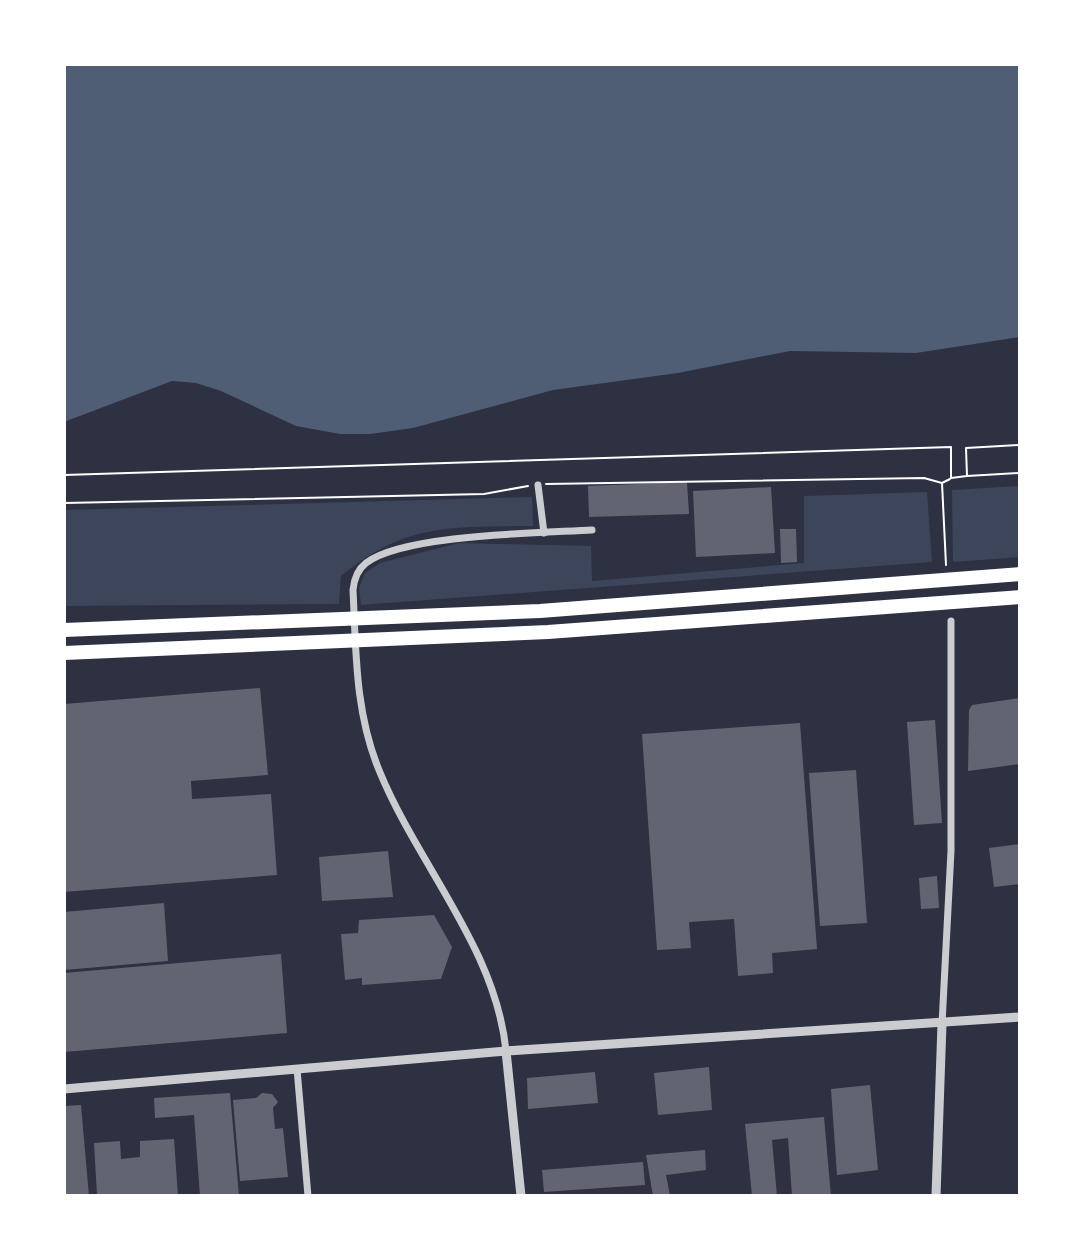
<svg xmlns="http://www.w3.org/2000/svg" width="1084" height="1260" font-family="'Space Grotesk',sans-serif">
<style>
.green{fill:#3c4559}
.water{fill:#4f5d75}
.building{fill:#626471}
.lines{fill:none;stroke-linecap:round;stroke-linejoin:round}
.path{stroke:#fff;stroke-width:2}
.minor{stroke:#caccd0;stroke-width:7}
.tertiary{stroke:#caccd0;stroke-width:9}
.motorway{stroke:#fff;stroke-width:14}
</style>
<rect width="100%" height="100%" fill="#2d3142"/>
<g class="green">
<path d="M1020 486V557L953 562 952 490Z"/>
<path d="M927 492 932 562 361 605 359 588 365 573 380 563 459 543 591 546 592 581 804 563V496Z"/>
<path d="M532 497 533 526C454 527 406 522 341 576L339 604 64 606V510Z"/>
</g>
<path class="water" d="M64 64H1020V337L916 353 790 351 678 373 553 390 413 428 370 434H340L296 426 221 391 196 383 172 381 64 422Z"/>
<g class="building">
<path d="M687 482 689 514 589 517 588 486Z"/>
<path d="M771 487 775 553 696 557 693 491Z"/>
<path d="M780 529H796L797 562 781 563Z"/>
<path d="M260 688 268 775 191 781 192 799 271 794 277 875 64 892V704Z"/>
<path d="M1020 698V764L968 771 969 710 972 705Z"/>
<path d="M935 720 942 823 914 825 907 722Z"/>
<path d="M800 723 817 949 772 953 773 973 738 976 734 919 689 922 691 948 657 950 642 734Z"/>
<path d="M856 770 867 923 820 926 809 773Z"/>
<path d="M1020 844V884L994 887 989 848Z"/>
<path d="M388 851 393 897 322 901 319 857Z"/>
<path d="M937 876 939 908 921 909 919 878Z"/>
<path d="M164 903 168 961 64 970V912Z"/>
<path d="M434 915 452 947 441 979 362 985V978L345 980 341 934 358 933 359 920Z"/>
<path d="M281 954 287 1033 64 1052V973Z"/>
<path d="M709 1067 712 1110 658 1115 654 1073Z"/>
<path d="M595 1072 598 1103 528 1109 527 1078Z"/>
<path d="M870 1085 878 1170 837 1175 831 1089Z"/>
<path d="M230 1093 239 1196H200L194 1115 155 1118 154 1098Z"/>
<path d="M262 1093 272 1094 278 1102 273 1108 275 1129 283 1128 288 1177 240 1181 233 1100 256 1098Z"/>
<path d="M81 1105 89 1196H64V1106Z"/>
<path d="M824 1117 831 1196H792L788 1138 772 1140 777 1196H752L745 1124Z"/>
<path d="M174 1139 178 1196H97L94 1143 120 1141 121 1159 140 1157V1141Z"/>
<path d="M705 1150 706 1170 666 1175 670 1196H653L646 1155Z"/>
<path d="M643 1162 645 1185 544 1192 542 1170Z"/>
</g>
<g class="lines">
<g class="path">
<path d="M64 475 951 447V478L967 476 966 448 1020 445"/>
<path d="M967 476 1020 473"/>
<path d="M942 483 946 565"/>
<path d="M546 484 924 478 942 483 950 479"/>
<path d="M64 503 484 494 528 486"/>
</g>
<g class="minor">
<path d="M538 485 544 533"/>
<path d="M942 1024 951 851V621"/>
<path d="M506 1051C496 948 417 864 379 770 355 712 356 651 353 590 354 579 357 570 366 563 403 534 543 533 592 530"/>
<path d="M297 1069 308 1196"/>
</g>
<g class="tertiary">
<path d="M506 1051 521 1196"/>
<path d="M64 1089 506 1051 1020 1017"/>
<path d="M936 1196 942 1024"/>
</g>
<g class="motorway">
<path d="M64 630 540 611 1020 574"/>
<path d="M64 653 548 632 1020 597"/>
</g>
</g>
<rect width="1084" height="1260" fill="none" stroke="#ffffff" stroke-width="132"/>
</svg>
